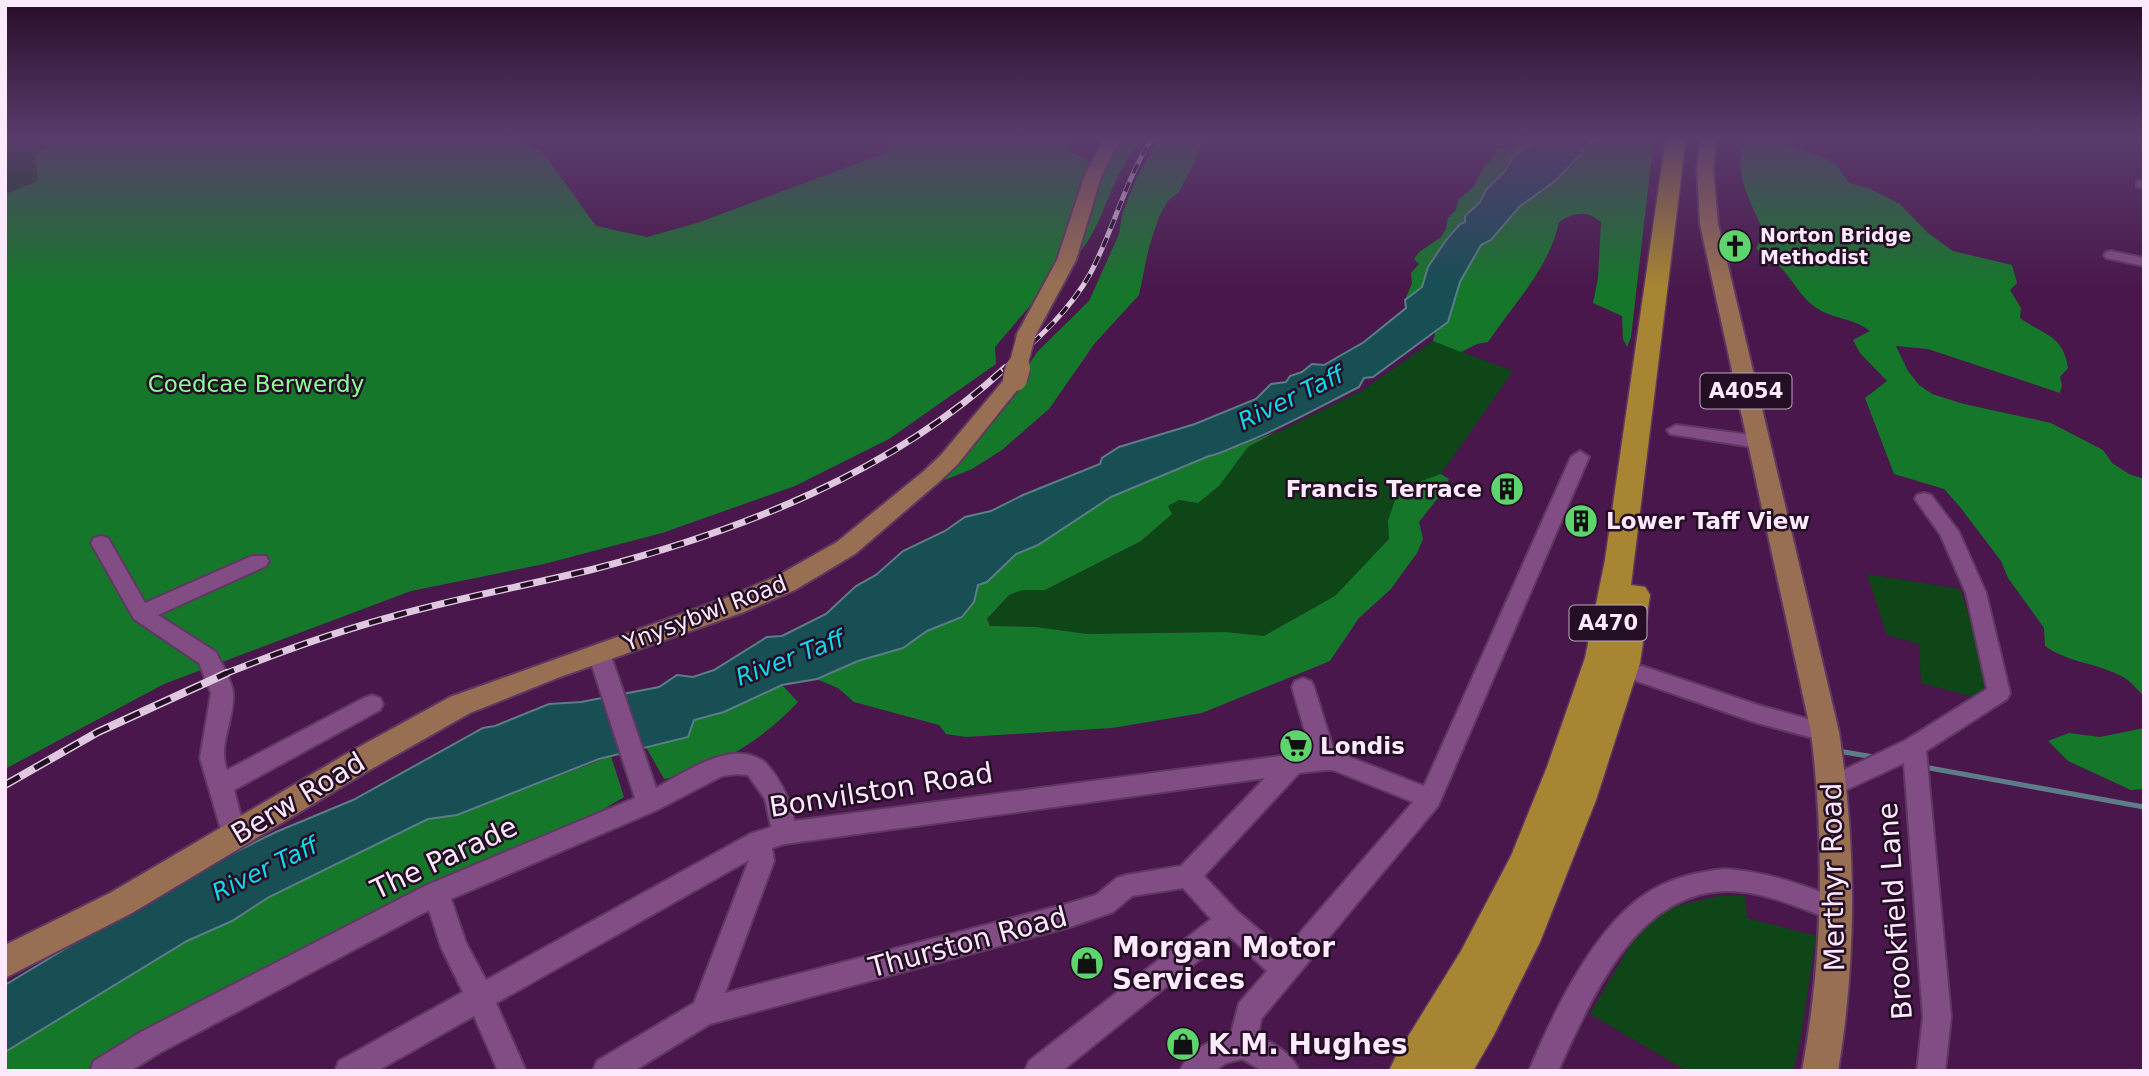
<svg xmlns="http://www.w3.org/2000/svg" width="2149" height="1076" font-family="'DejaVu Sans',sans-serif">
<style>
.green{fill:#0e4618}
.forest{fill:#15772a}
.water{fill:#174f55;stroke:#5c7d87;stroke-width:2}
.lines{fill:none;stroke-linecap:round;stroke-linejoin:round}
.stream{stroke:#5c7d87;stroke-width:5}
.minor-casing{stroke:#5f3861;stroke-width:4}
.major-casing{stroke:#5f3861;stroke-width:4}
.highway-casing{stroke:#5f3861;stroke-width:3}
.minor{fill:#824d84;fill-rule:evenodd}
.major{fill:#996f53;fill-rule:evenodd}
.highway{fill:#a88532;fill-rule:evenodd}
.rail-far2-casing{stroke:#dfc7e0;stroke-width:5}
.rail-far1-casing{stroke:#dfc7e0;stroke-width:7}
.rail-casing{stroke:#dfc7e0;stroke-width:8}
.rail-far2{stroke:#240e25;stroke-width:3.5;stroke-dasharray:10;stroke-linecap:butt}
.rail-far1{stroke:#240e25;stroke-width:4.5;stroke-dasharray:13;stroke-linecap:butt}
.rail{stroke:#240e25;stroke-width:5;stroke-dasharray:17;stroke-linecap:butt}
.major-bridge-far1-casing{stroke:#5f3861;stroke-width:21;stroke-linecap:butt}
.major-bridge-casing{stroke:#5f3861;stroke-width:27;stroke-linecap:butt}
.major-bridge-far1{stroke:#996f53;stroke-width:18}
.major-bridge{stroke:#996f53;stroke-width:24}
.labels{text-anchor:middle;dominant-baseline:central;stroke-width:5;stroke-linejoin:round;paint-order:stroke}
.far-poi-label{font-size:19px;font-weight:bold;fill:#fce9fc;stroke:#240e25;text-anchor:start}
.shield{fill:#240e25;stroke:#bba7bc;stroke-width:2}
.shield-label{font-size:21px;font-weight:bold;fill:#fce9fc}
.park-label{font-size:23px;fill:#8dfd97;stroke:#240e25}
.poi-label{font-size:23px;font-weight:bold;fill:#fce9fc;stroke:#240e25;text-anchor:start}
.street-label{font-size:23px;fill:#fce9fc;stroke:#240e25}
.water-label{font-size:24px;font-style:italic;fill:#0adaed;stroke:#240e25}
.near-street-label{font-size:28px;fill:#fce9fc;stroke:#240e25}
.near-poi-label{font-size:28px;font-weight:bold;fill:#fce9fc;stroke:#240e25;text-anchor:start}
</style>
<rect width="100%" height="100%" fill="#49174b"/>
<g class="green">
<path d="M5 137H34L49 148 35 155 38 181 5 194Z"/>
<path d="M1433 341 1513 371 1441 474 1375 556 1335 596 1264 636 1226 632 1087 634 1036 627 991 626 987 620 1009 595 1022 590H1045L1141 541 1171 514 1167 506 1179 500 1191 502 1219 486 1248 447 1363 390Z"/>
<path d="M1867 574 1960 589 1992 688 1981 699 1921 683 1919 644 1887 635Z"/>
<path d="M1719 896H1745L1747 918 1816 936 1800 1042 1793 1071H1687L1590 1014 1632 942 1664 909Z"/>
</g>
<g class="forest">
<path d="M34 137H503L542 151 596 226 647 237 697 223 888 152 886 137H1068L1066 140 1070 151 1089 162 1067 247 1035 300 995 347 996 364 889 439 795 486 662 533 544 564 411 591 164 684 5 769V194L38 181 35 155 48 147Z"/>
<path d="M1127 137H1143C1131 153 1120 170 1112 189 1101 214 1094 238 1075 257L1092 214 1109 152 1119 139Z"/>
<path d="M1160 137H1204L1195 161 1179 192 1168 201 1159 217 1149 247 1139 295 1095 343 1049 409 1002 450 972 469 945 480 951 466 969 452 986 431 1037 352 1089 301 1119 234 1122 215 1136 179Z"/>
<path d="M1597 137H1654L1631 337 1627 347 1623 339 1622 316 1593 303 1598 278 1601 222C1587 210 1574 212 1559 222 1550 267 1513 305 1488 342L1477 344 1461 352 1433 341 1436 329 1448 322 1460 282 1481 245 1491 240 1520 206 1554 182 1580 155 1583 149Z"/>
<path d="M1747 137H1771L1827 159 1836 164 1849 183 1869 188 1900 204 1928 233 1953 251 2012 265 2017 283 2010 290 2021 308 2020 318C2043 335 2063 334 2068 368L2060 377 2062 385 2060 393 1928 349 1896 346 1908 371 1919 385 1932 394 1964 404 2051 423 2103 450 2112 463 2129 474 2144 479V696C2137 690 2131 681 2123 677 2098 663 2069 663 2045 646L2044 628 2008 578 2001 561 1960 507 1944 489 1894 474 1865 398 1887 381 1860 353 1853 340 1870 331C1854 318 1832 319 1815 307 1794 292 1787 263 1761 255L1756 248 1764 234C1752 201 1729 172 1747 137Z"/>
<path d="M1527 138 1533 139C1528 148 1518 150 1512 158 1497 179 1484 199 1465 216V223L1460 224 1446 240 1428 268 1422 287 1405 300 1412 283 1411 273 1419 264 1414 259 1419 252 1440 238 1446 229 1448 218 1456 210 1458 200 1473 187 1485 165 1496 154V149L1516 146 1520 140Z"/>
<path d="M1276 432 1248 447 1219 486 1198 503 1179 500 1168 506 1172 514 1141 541 1045 590H1022L1009 595 987 619 990 626 1036 627 1087 634 1226 632 1264 636 1335 596 1389 539 1388 521 1396 497 1413 484 1441 474 1449 479 1445 489 1419 522 1423 539 1417 553 1391 589 1359 618 1330 661 1202 713 1112 728 966 737 946 734 939 725 854 702 838 688 816 679 858 661 903 648 926 632 962 617 974 602 978 585 987 582 1016 554 1038 545 1113 496 1209 456 1219 454Z"/>
<path d="M782 685 798 702C762 740 716 770 664 779L646 747 688 737 694 720 724 712Z"/>
<path d="M2144 728V789L2131 790 2068 761 2048 741 2069 733 2100 737Z"/>
<path d="M611 756 624 797 569 830 154 1027 87 1071H5V1052L187 941 232 921 269 897 330 867 428 819 457 815Z"/>
</g>
<path class="water" d="M1536 137H1597L1583 149 1580 155 1554 182 1520 206 1491 240 1481 245 1460 282 1448 322 1373 377 1364 378 1359 387C1319 407 1281 429 1239 445 1229 449 1220 454 1209 456L1111 497 1038 545 1016 554 987 582 978 585 974 602 962 617 927 631 903 648 858 661 817 679 782 685 724 712 694 720 688 737 599 759 457 815 428 819 269 897 232 921 187 941 5 1052V985L188 875 276 832 353 800 483 728 495 726 549 704 581 702 659 687 677 675 693 677 714 670 767 637 782 636 826 614 856 586 876 575 903 551 945 531 965 517 991 511 1023 495 1100 464 1102 458 1119 447 1195 424 1256 399 1271 384 1286 382 1290 376 1302 372 1312 364 1324 365 1364 342 1406 308 1405 300 1422 287 1428 267 1446 240 1460 224 1465 222V216L1480 202 1486 190 1505 171 1514 155 1529 146Z"/>
<g class="lines">
<g class="stream">
<path d="M1838 751 1874 757"/>
<path d="M1924 767 2144 807"/>
</g>
<g class="minor-casing">
<g id="minor">
<path d="M2144 180V188L2137 187V181Z"/>
<path d="M2111 251 2144 258V266L2106 258 2104 255 2106 252Z"/>
<path d="M1676 425 1758 436 1767 442 1758 448 1670 434 1667 430Z"/>
<path d="M1580 451 1589 457 1438 806 1261 1019 1258 1037C1274 1043 1292 1054 1299 1071H1263L1242 1059 1226 1063 1214 1071H1180C1189 1049 1210 1041 1231 1034L1239 1003 1267 971 1229 936 1062 1071H1025L1029 1061 1211 919 1183 888 1132 896 1113 912 1070 927 710 1024 634 1071H593L597 1061 694 1003 749 860 496 1003 526 1071H498L474 1016 377 1071H335L339 1061 463 992 441 947 429 910 161 1052 130 1071H90L94 1061 141 1032 427 885 635 798 588 653 592 647 599 645 606 647 610 653 656 788C684 773 729 740 762 760 767 763 772 771 776 776 785 790 792 805 794 821L1311 752 1292 687 1295 681 1303 678 1311 681 1314 687 1334 751 1424 786 1571 457ZM1325 770H1333L1413 802 1284 951 1238 912 1204 876 1299 773ZM737 774 748 775 765 799 771 827 750 834 486 980 466 943 451 899 657 810 722 776ZM1265 778 1181 866 1126 875 1117 878 1096 895 1070 903 725 993 774 861 772 848 784 844Z"/>
<path d="M1924 493 1931 495 1959 532 1986 593 2010 693 2007 699 1926 751 1951 1017 1945 1071H1917L1923 1017 1904 763 1833 796 1825 793 1821 786 1825 779 1906 740 1987 689 1966 593 1940 534 1915 499 1917 495Z"/>
<path d="M101 536 108 538 145 603 252 556H266L269 561 266 566 158 615 216 652C221 663 232 681 233 693 235 720 217 744 227 770L364 698 372 695 380 698 383 704 380 710 234 790 242 820 251 833 248 840 239 844 222 833 200 758 211 693 199 663 134 619 91 543 94 538Z"/>
<path d="M1642 666 1758 705 1833 726 1836 732 1833 738 1825 741 1757 723 1634 680 1631 674 1634 668Z"/>
<path d="M1724 869C1767 871 1808 887 1848 902L1852 910 1848 918 1839 922C1803 910 1764 890 1725 891 1633 894 1591 1001 1558 1071H1529C1553 1013 1596 922 1652 890 1675 877 1698 872 1724 869Z"/>
</g>
</g>
<g class="major-casing">
<g id="major">
<path d="M1105 137H1121L1101 177 1076 260 1033 340H1019L1016 336 1057 260 1084 177Z"/>
<path d="M1701 137H1717L1713 168 1718 224 1839 732C1856 846 1857 957 1838 1071H1802C1823 957 1825 847 1811 732L1700 224 1697 168Z"/>
<path d="M1015 373 1022 375 1026 379 957 465 940 481 855 554 795 590 744 612 560 677 470 713 368 771 132 913 5 978V945L110 893 348 753 450 697 726 598 777 576 837 542 924 471 941 455 1008 375Z"/>
</g>
</g>
<g class="highway-casing">
<path id="highway" d="M1666 137H1686L1631 585 1645 587 1650 595 1640 663 1596 800 1540 942 1494 1035 1473 1071H1389L1396 1056 1461 951 1511 856 1547 767 1585 658 1605 560Z"/>
</g>
<use href="#minor" class="minor"/>
<use href="#major" class="major"/>
<use href="#highway" class="highway"/>
<g class="rail-far2-casing">
<path id="rail-far2" d="M1003 370C1035 341 1069 312 1090 274 1114 229 1125 180 1153 137"/>
</g>
<g class="rail-far1-casing">
<path id="rail-far1" d="M222 675C279 652 338 631 398 615 463 597 529 585 594 569 741 531 892 472 1005 368"/>
</g>
<g class="rail-casing">
<path id="rail" d="M5 785 98 732 227 673"/>
</g>
<use href="#rail-far2" class="rail-far2"/>
<use href="#rail-far1" class="rail-far1"/>
<use href="#rail" class="rail"/>
<g class="major-bridge-far1-casing">
<path id="major-bridge-far1" d="M1017 370 1026 336"/>
</g>
<g class="major-bridge-casing">
<path id="major-bridge" d="M1015 379 1018 368"/>
</g>
<use href="#major-bridge-far1" class="major-bridge-far1"/>
<use href="#major-bridge" class="major-bridge"/>
</g>
<linearGradient id="sky" x2="0" y2="1"><stop stop-color="#280d29"/><stop offset="0.48" stop-color="#593c6c"/><stop offset="1" stop-color="#593c6c" stop-opacity="0"/></linearGradient>
<rect width="2149" height="287" fill="url(#sky)"/>
<defs>
<g id="church-disc" transform="scale(1.75)"><circle r="9.5" fill="#5dd56c" stroke="#240e25"/><path d="M-1.2-6h2.4v3.5h3.3v2.4h-3.3V6h-2.4V-.1h-3.3v-2.4h3.3Z" fill="#111"/></g>
<g id="building-disc" transform="scale(1.75)"><circle r="9.5" fill="#5dd56c" stroke="#240e25"/><path d="M-4-6H4V6H1V3H-1V6H-4ZM-2.5-4.3h1.7v1.8h-1.7ZM.8-4.3h1.7v1.8H.8ZM-2.5-1h1.7V.8h-1.7ZM.8-1h1.7V.8H.8Z" fill="#111"/></g>
<g id="supermarket-disc" transform="scale(1.75)"><circle r="9.5" fill="#5dd56c" stroke="#240e25"/><path d="M-6-5.5h2.5l.6 2H6L4.5 2H-2.5L-4.4-4H-6ZM-1.5 3.2a1.3 1.3 0 1 0 .1 0ZM3 3.2a1.3 1.3 0 1 0 .1 0Z" fill="#111"/></g>
<g id="shop-disc" transform="scale(1.75)"><circle r="9.5" fill="#5dd56c" stroke="#240e25"/><path d="M-5-2.5h2.3a2.7 3.5 0 0 1 5.4 0H5L5.5 6h-11ZM-1.5-2.5h3a1.5 2.3 0 0 0-3 0Z" fill="#111"/></g>
</defs>
<g fill-rule="evenodd">
<use href="#church-disc" x="1735" y="246"/>
<use href="#building-disc" x="1507" y="489"/>
<use href="#building-disc" x="1581" y="521"/>
<use href="#supermarket-disc" x="1296" y="746"/>
<use href="#shop-disc" x="1087" y="963"/>
<use href="#shop-disc" x="1183" y="1044"/>
</g>
<g class="labels">
<g class="far-poi-label">
<text x="1760" y="235">Norton Bridge<tspan x="1760" dy="22">Methodist</tspan></text>
</g>
<g class="shield">
<rect x="1700.5" y="373.5" width="91" height="35" rx="5"/>
<rect x="1569.5" y="605.5" width="77" height="35" rx="5"/>
</g>
<g class="shield-label">
<text x="1746" y="391">A4054</text>
<text x="1608" y="623">A470</text>
</g>
<g class="park-label">
<text x="256" y="384">Coedcae Berwerdy</text>
</g>
<g class="poi-label">
<text x="1482" y="489" text-anchor="end">Francis Terrace</text>
<text x="1606" y="521">Lower Taff View</text>
<text x="1320" y="746">Londis</text>
</g>
<g class="street-label">
<text transform="translate(705 613) rotate(-21)">Ynysybwl Road</text>
</g>
<g class="water-label">
<text transform="translate(1291 398) rotate(-26)">River Taff</text>
<text transform="translate(790 658) rotate(-21)">River Taff</text>
<text transform="translate(265 869) rotate(-26)">River Taff</text>
</g>
<g class="near-street-label">
<text transform="translate(881 790) rotate(-9)">Bonvilston Road</text>
<text transform="translate(298 798) rotate(-31)">Berw Road</text>
<text transform="translate(444 858) rotate(-25)">The Parade</text>
<text transform="translate(1833 877) rotate(-91)">Merthyr Road</text>
<text transform="translate(1895 911) rotate(-94)">Brookfield Lane</text>
<text transform="translate(968 942) rotate(-15)">Thurston Road</text>
</g>
<g class="near-poi-label">
<text x="1112" y="947">Morgan Motor<tspan x="1112" dy="32">Services</tspan></text>
<text x="1208" y="1044">K.M. Hughes</text>
</g>
</g>
<rect width="2149" height="1076" fill="none" stroke="#fce9fc" stroke-width="14"/>
</svg>
